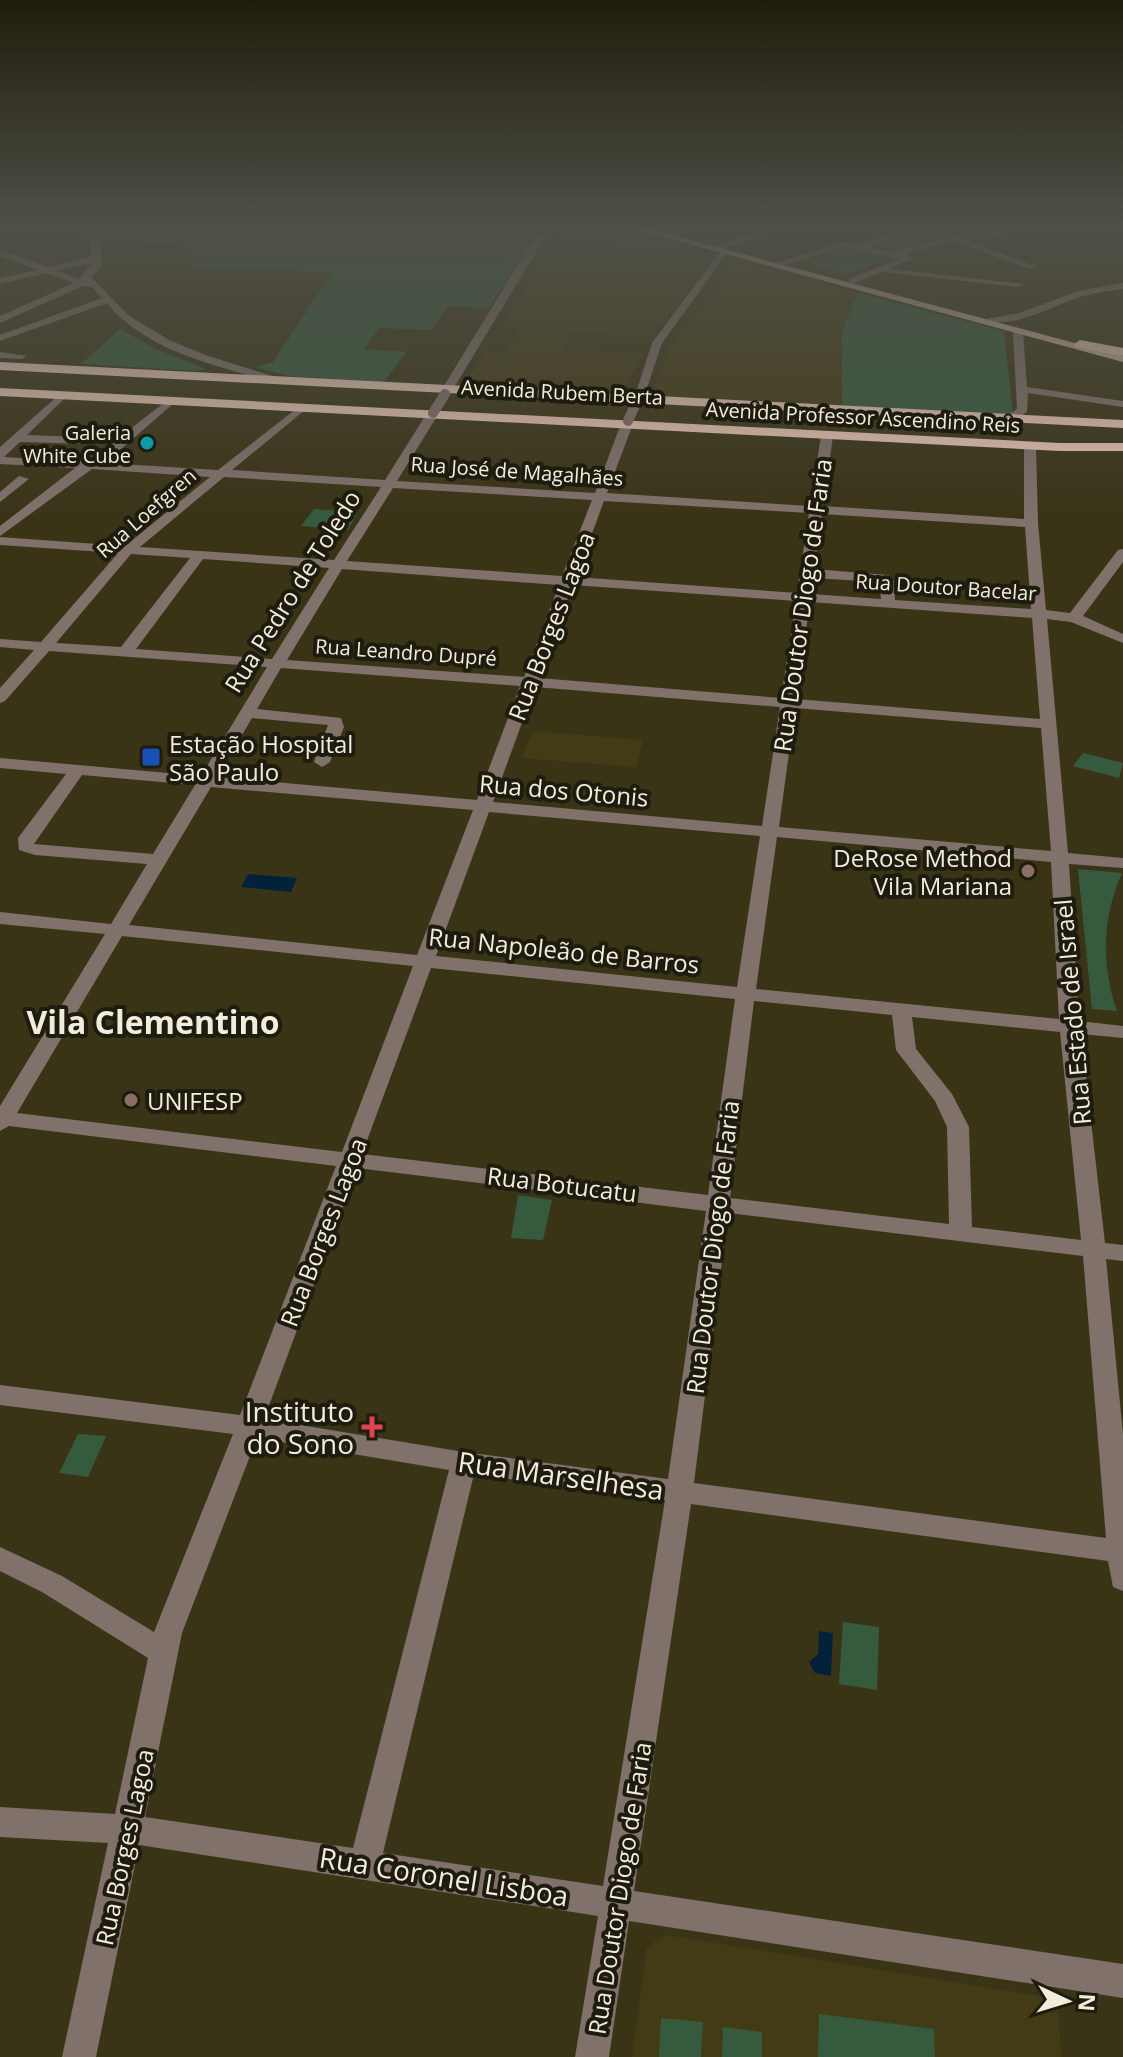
<svg xmlns="http://www.w3.org/2000/svg" width="1123" height="2057" font-family="'Open Sans',sans-serif">
<style>
.built{fill:#433b16}
.green{fill:#365a3e}
.water{fill:#02223b}
.lines{fill:none;stroke-linecap:round;stroke-linejoin:round}
.minor{fill:#80716b;fill-rule:evenodd}
.major{fill:#cbaea2;fill-rule:evenodd}
.highway{fill:#e9c6b7;fill-rule:evenodd}
.minor-bridge{stroke:#80716b;stroke-width:10}
.culture-dot{fill:#0f9aa8;stroke:#1e1b0f;stroke-width:3}
.transit-dot{fill:#1a4fb4;stroke:#1e1b0f;stroke-width:3}
.education-dot{fill:#8d6e63;stroke:#1e1b0f;stroke-width:3}
.health-dot{fill:#e0444e;stroke:#1e1b0f;stroke-width:3}
.labels{text-anchor:middle;dominant-baseline:central;stroke-width:8;stroke-linejoin:round;paint-order:stroke}
.far-street-label{font-size:20px;fill:#f1eddd;stroke:#1e1b0f}
.far-poi-label{font-size:20px;fill:#f1eddd;stroke:#1e1b0f;text-anchor:end}
.street-label{font-size:24px;fill:#f1eddd;stroke:#1e1b0f}
.poi-label{font-size:24px;fill:#f1eddd;stroke:#1e1b0f;text-anchor:start}
.near-poi-label{font-size:28px;fill:#f1eddd;stroke:#1e1b0f;text-anchor:end}
.near-street-label{font-size:28px;fill:#f1eddd;stroke:#1e1b0f}
.district-label{font-size:32px;font-weight:bold;fill:#f1eddd;stroke:#1e1b0f}
</style>
<rect width="100%" height="100%" fill="#3a3417"/>
<g class="built">
<path d="M569 228H624L714 253V258L651 337 571 333 565 350 643 354 621 396 463 388 484 353 506 354 519 330 502 329 554 239Z"/>
<path d="M732 260 858 293 842 331V408L651 396 668 349 712 294Z"/>
<path d="M532 731 643 740 636 767 522 758Z"/>
<path d="M666 1935 1058 1999 1061 2057H632L647 1947Z"/>
</g>
<g class="green">
<path d="M96 228H186L177 242 104 240Z"/>
<path d="M188 228H548L535 237 489 308 448 306 431 330 379 328 364 349 406 352 384 382 289 376 255 367 273 362 332 273 187 266 197 254H174Z"/>
<path d="M944 228H1002L944 236 895 250 877 246Z"/>
<path d="M632 232 686 247V248L603 249Z"/>
<path d="M847 248H850L892 259 847 274 805 262Z"/>
<path d="M858 293 1004 331 1013 414 1008 417 842 408V331Z"/>
<path d="M120 329 158 350 206 369 196 371 81 364Z"/>
<path d="M314 509 358 512 348 530 301 526Z"/>
<path d="M1083 753 1123 763 1119 778 1073 766Z"/>
<path d="M1078 869 1122 873C1102 918 1101 964 1117 1011L1092 1009Z"/>
<path d="M518 1195 552 1200 543 1240 511 1238Z"/>
<path d="M78 1434 106 1436 88 1477 59 1473Z"/>
<path d="M843 1622 879 1627 877 1690 839 1684Z"/>
<path d="M819 2014 934 2029 935 2057H818Z"/>
<path d="M661 2018 703 2022 701 2057H659Z"/>
<path d="M723 2027 762 2032V2057H722Z"/>
</g>
<g class="water">
<path d="M248 874 297 878 291 892 241 887Z"/>
<path d="M819 1631 833 1633 831 1676 815 1673 809 1662 818 1654Z"/>
</g>
<g class="lines">
<g class="minor">
<path d="M81 228H90L100 243 102 267 91 277 128 315 169 340 208 356 286 380V384C272 385 257 378 244 374 195 360 140 344 107 303L0 341V335L102 298 92 287 83 286 0 323V316L74 283 46 273 0 284V278L37 270 0 256V250L48 267 87 258 91 255 90 243ZM92 262 80 279 57 271 90 263Z"/>
<path d="M547 228H557L539 247 449 396H441L439 394 530 245Z"/>
<path d="M771 228H785L723 249 728 252 662 343 642 403 632 405 652 343 721 250 718 245Z"/>
<path d="M916 228H931L869 247 893 252 955 235 1042 228 965 240 1037 267 1029 269 954 241 905 254 915 258 889 269 1024 284 1019 287 882 272 851 284 848 279 900 259 844 247 781 266 776 263 841 242 858 244Z"/>
<path d="M1123 283V289C1110 291 1097 292 1084 296 1060 302 1009 332 986 319L1019 313 1078 291Z"/>
<path d="M1018 329 1023 332 1027 387 1123 401V407L1028 393 1027 412 1012 422H1004V418L1017 409 1013 332Z"/>
<path d="M0 352 27 356 22 359 0 358Z"/>
<path d="M61 393 67 396 65 398 27 435 82 437 88 441 86 444 20 442 4 457 88 462 170 398 174 399V403L105 463 218 470 301 405 307 408 305 410 232 470 385 480 427 413 433 410 439 413 397 481 595 493 622 421 628 417 634 421 607 493 810 506 821 436 827 432 833 436 823 506 1024 519V446L1030 442 1036 446 1038 523 1046 610 1070 613 1118 550 1123 549V562L1083 616 1123 634V643L1071 622 1047 619 1068 853 1123 858V868L1069 864 1079 1021 1123 1026V1038L1081 1034 1105 1243 1123 1245V1261L1106 1259 1123 1434V1591L1113 1587 1108 1561 691 1504 634 1891 1123 1964V1998L629 1921 609 2057H575L598 1916 139 1845 96 2057H62L108 1843 0 1837V1807L115 1814 148 1658 42 1592 0 1571V1547L62 1576 154 1632 233 1434 0 1405V1385L240 1415 336 1166 9 1126 0 1131V1106L105 934 0 924V912L111 924 147 864 35 855 19 850 18 838 66 774 0 768V758L201 776 267 667 49 651 5 701 0 703V688L34 650 0 647V639L41 642 118 553 0 545V537L125 546 210 477 92 469 0 536V526L75 468 0 464V447ZM224 477 381 487 334 560 140 547ZM393 488 592 500 562 576 347 561ZM604 501 809 513 797 593 576 577ZM822 514 1025 527 1031 609 895 600 894 581 888 575 814 569ZM131 554 190 558 121 647 56 643ZM203 559 329 568 272 659 136 649ZM342 569 559 585 524 677 287 660ZM813 578 879 582 881 599 811 594ZM573 585 796 601 781 698 539 678ZM810 602 1032 618 1040 719 796 699ZM281 668 520 686 477 800 217 777 252 718 328 725 314 762 322 767 330 762 344 727 341 718 257 709ZM535 687 780 707 762 826 493 802ZM795 708 1041 728 1051 851 779 827ZM82 775 195 785 153 854 34 844ZM211 787 473 810 417 955 129 925ZM489 812 760 836 737 987 436 956ZM777 837 1051 862 1059 1019 756 989ZM122 936 413 966 342 1152 17 1113ZM431 968 735 999 708 1195 362 1154ZM754 1001 892 1015 896 1050 935 1101 947 1127 949 1224 730 1198ZM912 1017 1060 1032 1081 1240 972 1227 969 1127 952 1094 916 1049ZM357 1168 706 1211 668 1479 464 1452 264 1419ZM728 1213 1083 1256 1106 1538 694 1483ZM257 1438 449 1470 353 1848 145 1817 182 1633ZM474 1474 665 1500 603 1886 383 1853Z"/>
<path d="M19 476 29 479 0 502V492Z"/>
</g>
<path class="major" d="M630 228H646L1123 356V362Z"/>
<g class="highway">
<path d="M1080 340 1123 348V356L1075 347 1074 344Z"/>
<path d="M0 362 1123 420V428L0 370Z"/>
<path d="M0 388 1060 443H1123V451H1060L0 396Z"/>
</g>
<g class="minor-bridge">
<path d="M433 413 445 394"/>
<path d="M628 421 636 403"/>
</g>
</g>
<linearGradient id="sky" x2="0" y2="1"><stop stop-color="#201d0d"/><stop offset="0.44" stop-color="#4f5047"/><stop offset="1" stop-color="#4f5047" stop-opacity="0"/></linearGradient>
<rect width="1123" height="516" fill="url(#sky)"/>
<circle class="culture-dot" cx="147" cy="443" r="8"/>
<rect class="transit-dot" x="141" y="747" width="20" height="20" rx="4"/>
<g class="education-dot">
<circle cx="1028" cy="871" r="8"/>
<circle cx="131" cy="1100" r="8"/>
</g>
<path class="health-dot" d="M368 1415h8v8h8v8h-8v8h-8v-8h-8v-8h8z"/>
<g class="labels">
<g class="far-street-label">
<text transform="translate(562 392) rotate(3)">Avenida Rubem Berta</text>
<text transform="translate(863 417) rotate(3)">Avenida Professor Ascendino Reis</text>
<text transform="translate(517 471) rotate(4)">Rua José de Magalhães</text>
<text transform="translate(146 513) rotate(-41)">Rua Loefgren</text>
<text transform="translate(946 587) rotate(4)">Rua Doutor Bacelar</text>
<text transform="translate(406 652) rotate(4)">Rua Leandro Dupré</text>
</g>
<g class="far-poi-label">
<text x="131" y="432">Galeria<tspan x="131" dy="23">White Cube</tspan></text>
</g>
<g class="street-label">
<text transform="translate(292 591) rotate(-58)">Rua Pedro de Toledo</text>
<text transform="translate(802 605) rotate(-82)">Rua Doutor Diogo de Faria</text>
<text transform="translate(551 626) rotate(-69)">Rua Borges Lagoa</text>
<text transform="translate(564 790) rotate(5)">Rua dos Otonis</text>
<text transform="translate(564 950) rotate(6)">Rua Napoleão de Barros</text>
<text transform="translate(1072 1012) rotate(-95)">Rua Estado de Israel</text>
<text transform="translate(562 1184) rotate(7)">Rua Botucatu</text>
<text transform="translate(323 1232) rotate(-69)">Rua Borges Lagoa</text>
<text transform="translate(712 1247) rotate(-83)">Rua Doutor Diogo de Faria</text>
<text transform="translate(124 1847) rotate(-78)">Rua Borges Lagoa</text>
<text transform="translate(619 1888) rotate(-81)">Rua Doutor Diogo de Faria</text>
</g>
<g class="poi-label">
<text x="169" y="743">Estação Hospital<tspan x="169" dy="28">São Paulo</tspan></text>
<text x="1012" y="857" text-anchor="end">DeRose Method<tspan x="1012" dy="28">Vila Mariana</tspan></text>
<text x="147" y="1100">UNIFESP</text>
</g>
<g class="near-poi-label">
<text x="354" y="1411">Instituto<tspan x="354" dy="32">do Sono</tspan></text>
</g>
<g class="near-street-label">
<text transform="translate(561 1475) rotate(8)">Rua Marselhesa</text>
<text transform="translate(444 1876) rotate(9)">Rua Coronel Lisboa</text>
</g>
<g class="district-label">
<text x="153" y="1021">Vila Clementino</text>
</g>
</g>
<g transform="translate(1067 2001) rotate(94)" stroke="#1e1b0f" stroke-width="6" paint-order="stroke">
<path d="M0-6L14 30L0 20L-14 30Z" fill="#f1eddd"/>
<text y="-12" font-size="22" font-weight="bold" text-anchor="middle" fill="#f1eddd">N</text>
</g>
</svg>
